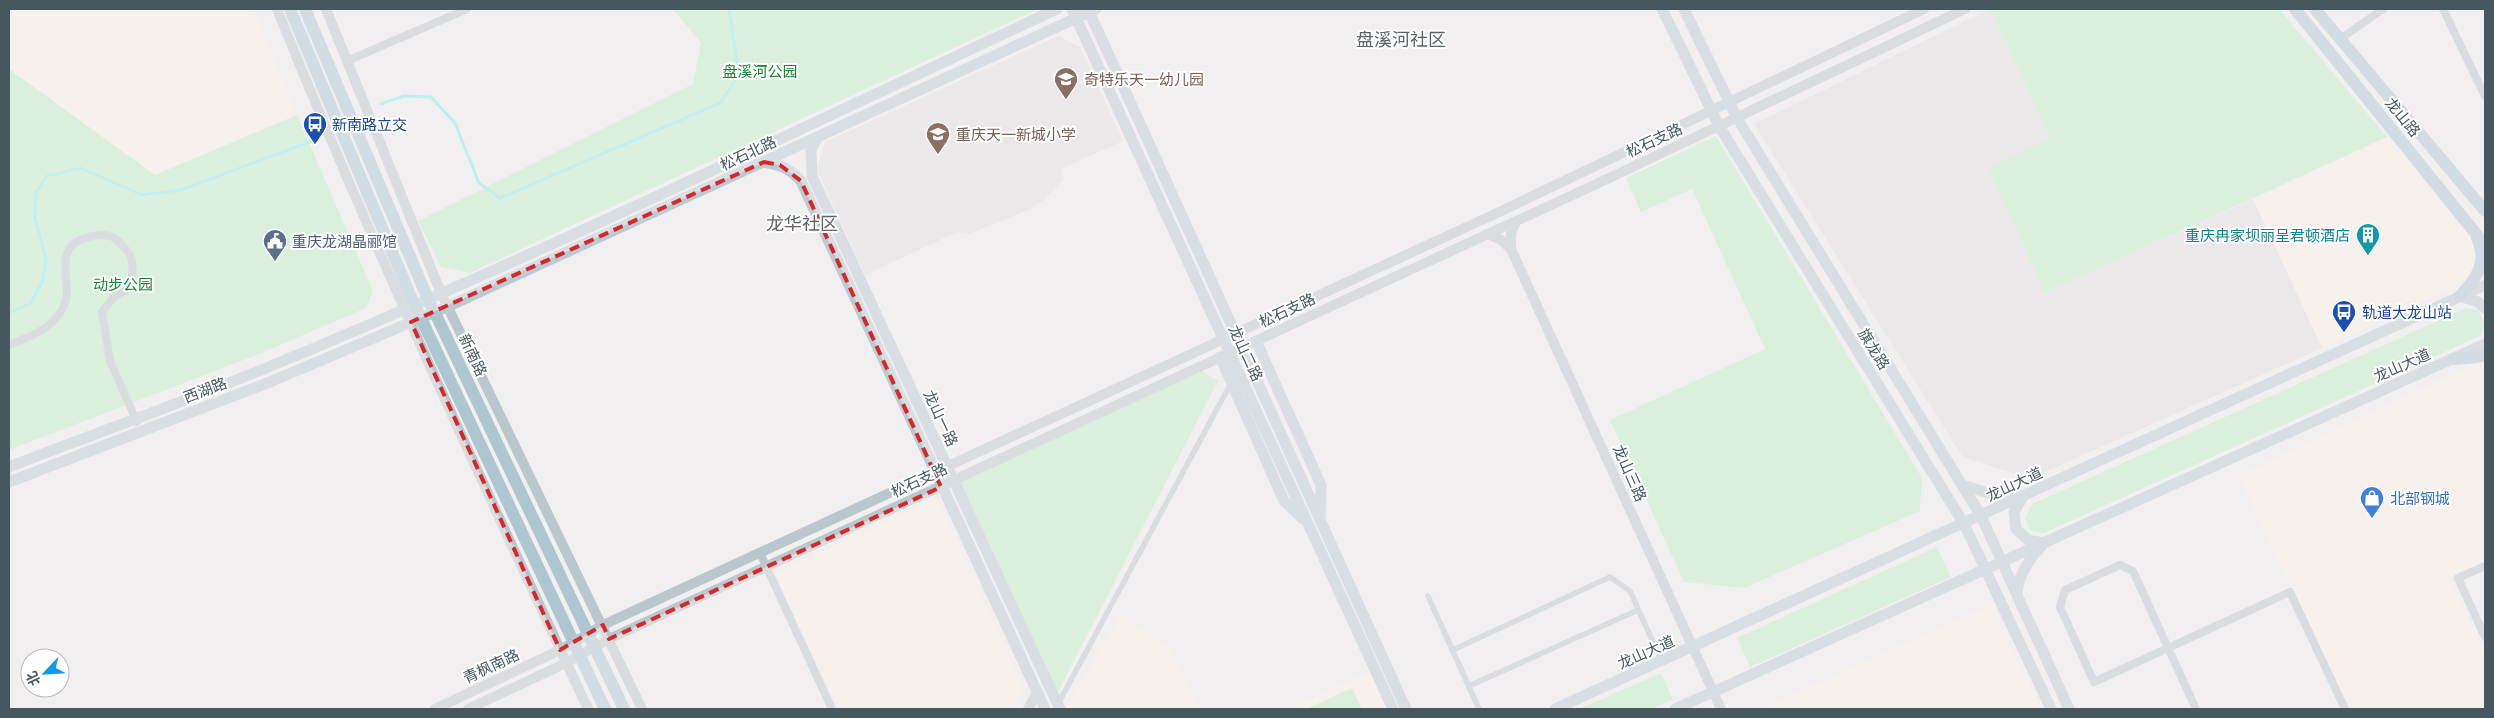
<svg xmlns="http://www.w3.org/2000/svg" width="2494" height="718" font-family="'Archivo Narrow','Noto Sans SC',sans-serif">
<style>
.commercial{fill:#fdf3e8}
.education{fill:#e3e0e2}
.green{fill:#bcf2c6}
.lines{fill:none;stroke-linecap:round;stroke-linejoin:round}
.stream{stroke:#86f0f2;stroke-width:3}
.pedestrian{stroke:#bac8cd;stroke-width:5.5}
.minor{stroke:#bac8cd;stroke-width:8}
.tertiary{stroke:#bac8cd;stroke-width:10}
.secondary{stroke:#bacbd3;stroke-width:11}
.primary{stroke:#aec6d0;stroke-width:12}
.primary-bridge{stroke:#aec6d0;stroke-width:12}
.marked{fill:none;stroke:#d62828;stroke-width:4;stroke-dasharray:10 6;stroke-linejoin:round}
.labels{text-anchor:middle;dominant-baseline:central;stroke-width:4;stroke-linejoin:round;paint-order:stroke}
.park-label{font-size:15px;fill:#118535;stroke:#fff}
.education-label{font-size:15px;fill:#785e54;stroke:#fff;text-anchor:start}
.street-label{font-size:15px;fill:#46585e;stroke:#fff}
.transit-label{font-size:15px;fill:#164399;stroke:#fff;text-anchor:start}
.culture-label{font-size:15px;fill:#0d838f;stroke:#fff;text-anchor:end}
.service-label{font-size:15px;fill:#4e5e75;stroke:#fff;text-anchor:start}
.shop-label{font-size:15px;fill:#366cbe;stroke:#fff;text-anchor:start}
.quarter-label{font-size:18px;fill:#5c6265;stroke:#fff}
</style>
<rect width="100%" height="100%" fill="#f2eff0"/>
<g class="commercial">
<path d="M13 9H253L297 115 155 175 9 69V12Z"/>
<path d="M2387 137 2473 241 2477 250 2476 267 2466 281 2458 285 2322 348 2253 199Z"/>
<path d="M2485 359V563L2450 579 2485 655V709H2348L2238 476Z"/>
<path d="M938 498 1023 687 1014 709H839L775 573Z"/>
<path d="M1993 604 2040 709H1760Z"/>
<path d="M1121 615 1170 648 1199 709H1065Z"/>
<path d="M1370 672 1386 709H1287Z"/>
</g>
<g class="education">
<path d="M1990 9 2052 138 2045 293 2253 199 2322 348 2029 479 1962 456 1754 124Z"/>
<path d="M1058 36 1080 47 1123 141 1061 169 1063 180 1045 199 1028 210 969 234 957 232 865 275 817 170 825 142Z"/>
</g>
<g class="green">
<path d="M673 9H1038L470 273 441 267 418 221 693 84 701 43Z"/>
<path d="M1990 9H2279L2387 137 2045 293 1988 168 2051 138Z"/>
<path d="M9 69 155 175 297 115 373 291 366 308 259 354 9 450Z"/>
<path d="M1716 136 1922 478 1920 511 1744 588 1684 582 1610 420 1765 349 1692 189 1641 212 1626 178Z"/>
<path d="M2466 308 2478 310 2485 325 2480 336 2044 533 2030 530 2025 518 2032 504Z"/>
<path d="M1202 371 1218 381 1058 692 960 482Z"/>
<path d="M1937 547 1951 577 1750 667 1737 638Z"/>
<path d="M1661 673 1673 700 1651 709H1579Z"/>
<path d="M1352 688 1362 709H1310V707Z"/>
</g>
<g class="lines">
<g class="stream">
<path d="M381 104 404 96 431 97 455 123 479 183 500 198 720 103 739 75 729 9"/>
<path d="M9 313 31 303 43 280 46 259 35 218 36 193 47 176 81 168 142 195 181 190 312 141"/>
</g>
<g class="pedestrian">
<path d="M1428 596 1479 709"/>
<path d="M1453 650 1610 577 1630 591 1662 662"/>
<path d="M1469 686 1638 610"/>
<path d="M1058 704 1231 383"/>
</g>
<g class="minor">
<path d="M2443 9 2485 96"/>
<path d="M2340 39 2383 9"/>
<path d="M347 61 467 9"/>
<path d="M9 345C29 337 50 330 62 310 78 284 45 245 93 236 112 232 117 239 128 252 136 263 132 277 128 289L113 298 102 312 110 361 137 422"/>
<path d="M760 553 832 709"/>
<path d="M2485 566 2458 578 2485 637"/>
<path d="M2196 709 2133 571 2120 565 2065 590 2060 607 2094 682 2290 592 2345 709"/>
</g>
<g class="tertiary">
<path d="M277 9C372 245 480 478 588 709"/>
<path d="M326 9 441 293 642 709"/>
<path d="M1487 234 1500 239 1511 249 1721 709"/>
<path d="M1511 249V234L1516 221"/>
<path d="M435 709 560 650 603 625 1495 214 1924 9"/>
<path d="M468 709 566 663 609 639 1603 181 1965 9"/>
<path d="M1028 709 1037 693"/>
</g>
<g class="secondary">
<path d="M1072 9 1393 709"/>
<path d="M1088 9 1406 709"/>
<path d="M1662 9 1719 126 1964 524 2051 709"/>
<path d="M1684 9 1737 118 1981 516 2069 709"/>
<path d="M817 137 811 151 812 176 1060 709"/>
<path d="M764 162C781 165 789 168 801 181L1045 709"/>
<path d="M2460 296 2478 302 2485 308"/>
<path d="M1256 341 1321 485 1320 519"/>
<path d="M1220 357 1284 501 1303 519"/>
<path d="M9 467C94 434 181 403 266 368 534 258 795 131 1057 9"/>
<path d="M9 482 270 382 447 307 1096 9"/>
<path d="M1962 485 1992 494 2024 495 2014 512 2016 529 2028 540 2044 543C2030 559 2019 572 2017 593"/>
<path d="M1555 709 2485 285"/>
<path d="M1675 709 2485 344"/>
</g>
<g class="primary">
<path d="M2295 9 2485 245"/>
<path d="M2315 9 2485 211"/>
<path d="M2460 296C2477 278 2488 262 2477 238"/>
<path d="M2453 359 2477 357 2485 355"/>
</g>
<g class="primary-bridge">
<path d="M290 9 411 297 605 709"/>
<path d="M305 9 425 292 624 709"/>
</g>
</g>
<path d="M0 0H2494V718H0ZM764 162 780 165 801 181 941 487 609 639 603 625 560 650 411 322Z" fill="#f2eff0" fill-opacity=".55" fill-rule="evenodd"/>
<path class="marked" d="M764 162 780 165 801 181 941 487 609 639 603 625 560 650 411 322Z"/>
<defs>
<g id="school-pin" transform="scale(1.25)"><path d="M0 17L-7.5 6A9.5 9.5 0 1 1 7.5 6Z" fill="#8d6e63" stroke="#fff"/><path d="M0-5L7-2L0 1L-7-2ZM-4 1L0 2.5L4 1V4Q0 6-4 4Z" fill="#fff"/></g>
<g id="bus-pin" transform="scale(1.25)"><path d="M0 17L-7.5 6A9.5 9.5 0 1 1 7.5 6Z" fill="#1a4fb4" stroke="#fff"/><path d="M-5-6H5V4H4V6H2V4H-2V6H-4V4H-5ZM-3.5-4V0h7V-4ZM-3.5 1.2v1.5H-2V1.2ZM2 1.2v1.5H3.5V1.2Z" fill="#fff"/></g>
<g id="building-pin" transform="scale(1.25)"><path d="M0 17L-7.5 6A9.5 9.5 0 1 1 7.5 6Z" fill="#0f9aa8" stroke="#fff"/><path d="M-4-6H4V6H1V3H-1V6H-4ZM-2.5-4.3h1.7v1.8h-1.7ZM.8-4.3h1.7v1.8H.8ZM-2.5-1h1.7V.8h-1.7ZM.8-1h1.7V.8H.8Z" fill="#fff"/></g>
<g id="civic-pin" transform="scale(1.25)"><path d="M0 17L-7.5 6A9.5 9.5 0 1 1 7.5 6Z" fill="#5c6f8a" stroke="#fff"/><path d="M-.6-6.5H3V-4.5H.6V-3L4-1V1h2V6H-6V1h2V-1L-.6-3ZM-1.2 2.5V6h2.4V2.5Z" fill="#fff"/></g>
<g id="shop-pin" transform="scale(1.25)"><path d="M0 17L-7.5 6A9.5 9.5 0 1 1 7.5 6Z" fill="#3f7fe0" stroke="#fff"/><path d="M-5-2.5h2.3a2.7 3.5 0 0 1 5.4 0H5L5.5 6h-11ZM-1.5-2.5h3a1.5 2.3 0 0 0-3 0Z" fill="#fff"/></g>
</defs>
<g fill-rule="evenodd">
<use href="#school-pin" x="1066" y="79"/>
<use href="#bus-pin" x="315" y="124"/>
<use href="#school-pin" x="938" y="134"/>
<use href="#building-pin" x="2368" y="235"/>
<use href="#civic-pin" x="275" y="241"/>
<use href="#bus-pin" x="2344" y="312"/>
<use href="#shop-pin" x="2372" y="498"/>
</g>
<g class="labels">
<g class="park-label">
<text x="760" y="71">盘溪河公园</text>
<text x="123" y="284">动步公园</text>
</g>
<g class="education-label">
<text x="1084" y="79">奇特乐天一幼儿园</text>
<text x="956" y="134">重庆天一新城小学</text>
</g>
<g class="street-label">
<text transform="translate(2403 117) rotate(51)">龙山路</text>
<text transform="translate(1654 140) rotate(-25)">松石支路</text>
<text transform="translate(748 153) rotate(-25)">松石北路</text>
<text transform="translate(1287 310) rotate(-25)">松石支路</text>
<text transform="translate(1874 349) rotate(58)">旗龙路</text>
<text transform="translate(1246 353) rotate(65)">龙山二路</text>
<text transform="translate(473 355) rotate(65)">新南路</text>
<text transform="translate(2402 365) rotate(-24)">龙山大道</text>
<text transform="translate(205 390) rotate(-21)">西湖路</text>
<text transform="translate(941 418) rotate(65)">龙山一路</text>
<text transform="translate(1630 473) rotate(66)">龙山三路</text>
<text transform="translate(919 480) rotate(-25)">松石支路</text>
<text transform="translate(2014 484) rotate(-25)">龙山大道</text>
<text transform="translate(1646 652) rotate(-24)">龙山大道</text>
<text transform="translate(491 666) rotate(-25)">青枫南路</text>
</g>
<g class="transit-label">
<text x="332" y="124">新南路立交</text>
<text x="2362" y="312">轨道大龙山站</text>
</g>
<g class="culture-label">
<text x="2350" y="235">重庆冉家坝丽呈君顿酒店</text>
</g>
<g class="service-label">
<text x="292" y="241">重庆龙湖晶郦馆</text>
</g>
<g class="shop-label">
<text x="2390" y="498">北部钢城</text>
</g>
<g class="quarter-label">
<text x="1401" y="39">盘溪河社区</text>
<text x="802" y="223">龙华社区</text>
</g>
</g>
<rect width="2494" height="718" fill="none" stroke="#46585e" stroke-width="20"/>
<g transform="translate(45 673) rotate(245)"><circle r="24" fill="#ffffff" stroke="#b5bcbf"/>
<path d="M0-4L9 19L0 12L-9 19Z" fill="#0e9bee"/>
<text y="-8" font-size="14" font-weight="bold" text-anchor="middle" fill="#46585e">北</text>
</g>
</svg>
